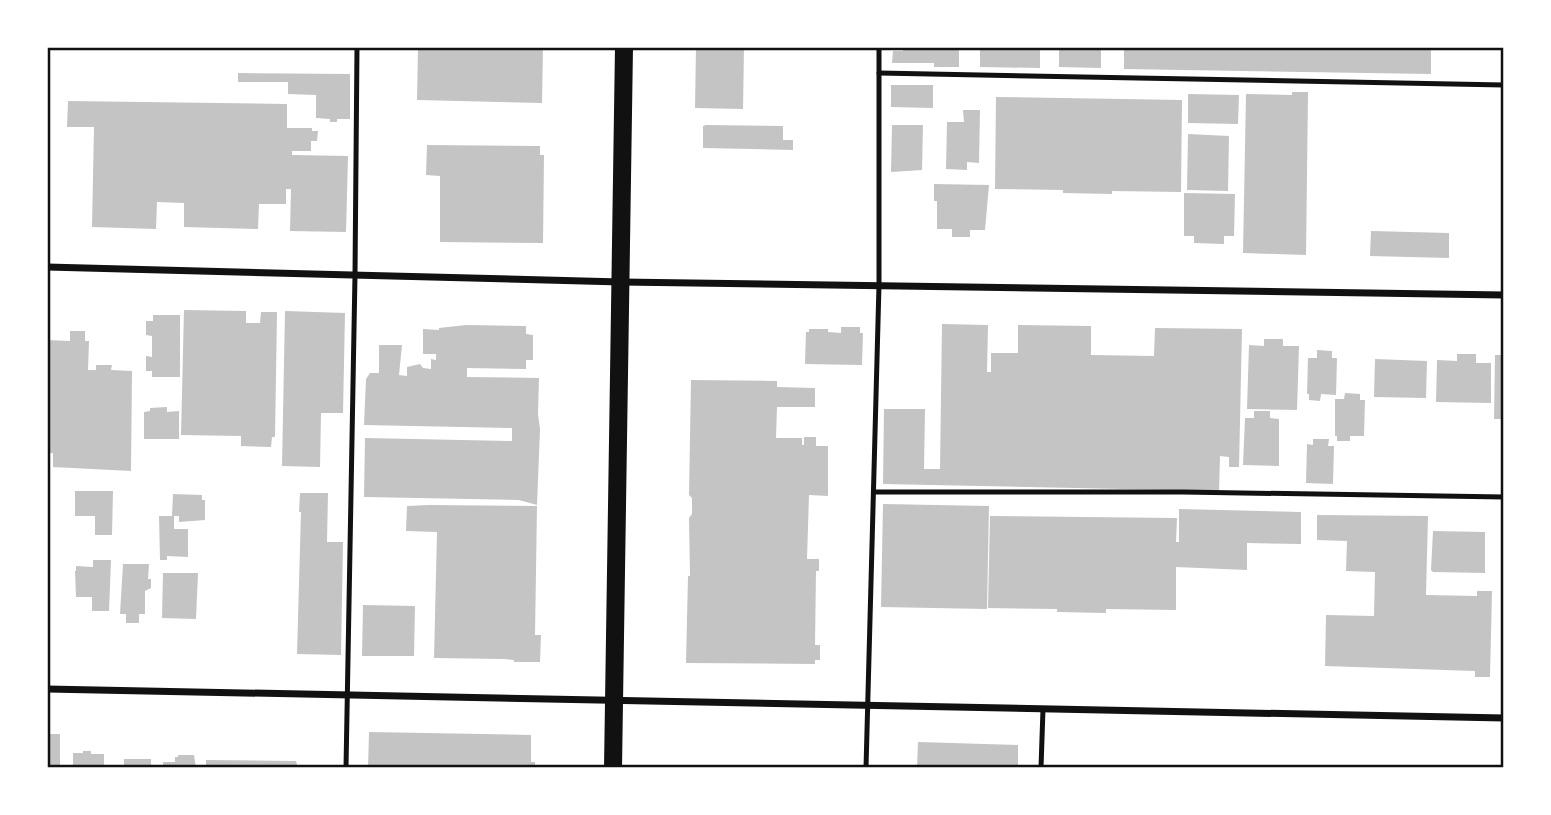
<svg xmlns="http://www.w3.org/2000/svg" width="1551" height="815" font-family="'Fira Sans',sans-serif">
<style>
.building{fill:#c4c4c4}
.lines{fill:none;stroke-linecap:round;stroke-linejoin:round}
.service{stroke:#111;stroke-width:5}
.minor{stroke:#111;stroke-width:7}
.primary{stroke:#111;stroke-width:18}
.neatline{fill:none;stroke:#111;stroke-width:2.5}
</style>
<rect width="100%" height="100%" fill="#fff"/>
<g class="building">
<path d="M418 47H543L542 103 417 100Z"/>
<path d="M696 47H744L743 109 695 108Z"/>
<path d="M903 47H959V67H934V63H892L893 51H903Z"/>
<path d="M980 47H1040V68L980 67Z"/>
<path d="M1059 47H1101V68L1059 67Z"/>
<path d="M1124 47H1431V74L1124 69Z"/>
<path d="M238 73 350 74V119H337V122H330V119L316 118V95L288 94V82H238Z"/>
<path d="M891 85H933V108L891 107Z"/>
<path d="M1292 92H1308L1306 255 1243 253 1246 94 1292 95Z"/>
<path d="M1188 94 1239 95 1238 124 1188 123Z"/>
<path d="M996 97 1182 100 1181 192 1112 191V194L1063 193V190L995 189Z"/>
<path d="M68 101 287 104V128H312V131H318L317 141H311V151H292V155L348 156 346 232 290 231 291 189H286V204H259L258 229 184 227V203L157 202 156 229 92 227 94 127H67Z"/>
<path d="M963 110H980L979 163 967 162V170L946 169 947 122H964Z"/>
<path d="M706 125 783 126V140H793V150L703 148V126Z"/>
<path d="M892 125H923L922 170 891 172Z"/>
<path d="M1188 134 1229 136 1228 191 1187 190Z"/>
<path d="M427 145 540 146V155H544L543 243 440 242V176L426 175Z"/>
<path d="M934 184 989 185 985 230H970V237H952V229H937V201H934Z"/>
<path d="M1184 193 1235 194 1234 236H1224V244L1194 243V236H1184Z"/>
<path d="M1371 231 1449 233V258L1370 256Z"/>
<path d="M184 310 246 311V323H260L261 312H277L275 437H272L271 447 241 446V436L181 435Z"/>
<path d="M285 311 345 313 343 413H321L320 467 282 466Z"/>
<path d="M153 315H180V377H152V371H146V356L152 357V336L146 335V321H153Z"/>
<path d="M942 324 988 325 987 372H991V353H1018V325L1091 326V355L1154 356 1155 328 1242 329 1239 467H1229V457L1220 456 1219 491 883 484 884 409H925L924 469H940Z"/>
<path d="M466 325 526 326V334L533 335V360H526V369L467 368V377L539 378 538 414 540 429 537 505 519 500 364 497 365 438 512 441V428L364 425 366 379 370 373H379V345H402L399 375 407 376V367L420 364 423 368 431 369V359L436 360V354H423V329L439 330V328Z"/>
<path d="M841 327H860V333H863L862 365 805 364 806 332H809V329H828V332L841 333Z"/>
<path d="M70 331H85V341H89L88 370H96V365H112L111 370 132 371 131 471 53 467V453H47V340L70 341Z"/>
<path d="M1264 339H1283V346H1299L1297 410 1247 409 1249 345 1264 346Z"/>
<path d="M1317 350 1332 351V358H1337L1336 395 1321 394 1320 401 1309 400V394H1307L1308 358H1317Z"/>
<path d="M1457 354H1476V363H1491V403L1436 402 1437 360 1457 361Z"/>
<path d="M1495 355H1504V419H1494Z"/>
<path d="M1375 359 1427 361 1426 398 1374 397Z"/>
<path d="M691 380 777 381V387L815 388V407H777L776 438H802V445H804V437H816V446H828V496L809 495 807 559H819V571H816L815 645H820V660H815V664L686 663 688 576H690L689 518 692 514V498L689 495Z"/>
<path d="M1345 393 1360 394V400H1365L1364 436H1350V441H1337V436H1335V399H1344Z"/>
<path d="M167 407V412L179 411V439H144V412L150 411V408Z"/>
<path d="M1254 411H1270V418L1279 419V466L1243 465 1245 418H1254Z"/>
<path d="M1313 439H1329L1328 446H1334L1333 484 1306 483 1307 444 1313 445Z"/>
<path d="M75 491H113L112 535H95V516H75Z"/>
<path d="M300 493H328L327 542H343L341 655 297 654 301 512H299Z"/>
<path d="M173 494 202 495V500H205V520L179 522V516H172Z"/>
<path d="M883 504 989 506 987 609 881 607Z"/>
<path d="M429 505 537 506 535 635H541L540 662H514V660L504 659 434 658 437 532 406 531 407 506Z"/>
<path d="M1179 509 1301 512V544L1247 543V570L1176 567V610L1106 609V613L1057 612V609L988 608 990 516 1177 518 1176 542H1179Z"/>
<path d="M1317 515 1428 516 1426 595 1477 596V591H1492L1490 677H1475V671L1325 666 1326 615 1374 616 1375 572 1346 571 1347 541 1317 540Z"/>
<path d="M159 516H174V529H188V557L167 556V560H160Z"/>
<path d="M1433 531 1485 532V573L1433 572 1431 570Z"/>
<path d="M93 560H111L109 611H92V597H76L75 571H76V566L93 567Z"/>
<path d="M123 564H149L148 579H151V588L145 591V614H139V623H126V614H120Z"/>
<path d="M163 573H198L196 619 162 618Z"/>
<path d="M363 605 415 606 414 656H362Z"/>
<path d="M369 732 531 735V762H535V768H368Z"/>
<rect x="47" y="734" width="13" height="34"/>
<path d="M918 742 1018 745V768H917Z"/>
<path d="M83 751H91V754H104V768H73V753H83Z"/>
<path d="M178 755H194L196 768H163V762H175V757H178Z"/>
<rect x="124" y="759" width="27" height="9"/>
<path d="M206 760 296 761 298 768H206Z"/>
</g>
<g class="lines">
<g class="service">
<path d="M879 73 1504 85"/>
<path d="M874 492H1183L1504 497"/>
<path d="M346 768 355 275 357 47"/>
<path d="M866 768 879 285V47"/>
<path d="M1041 768 1043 709"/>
</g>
<g class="minor">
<path d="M47 267 621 282 1504 295"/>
<path d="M47 689 1504 718"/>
</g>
<path class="primary" d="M613 768 624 47"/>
</g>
<rect width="1551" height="815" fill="none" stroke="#ffffff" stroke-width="98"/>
<rect x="49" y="49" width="1453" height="717" class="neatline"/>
</svg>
